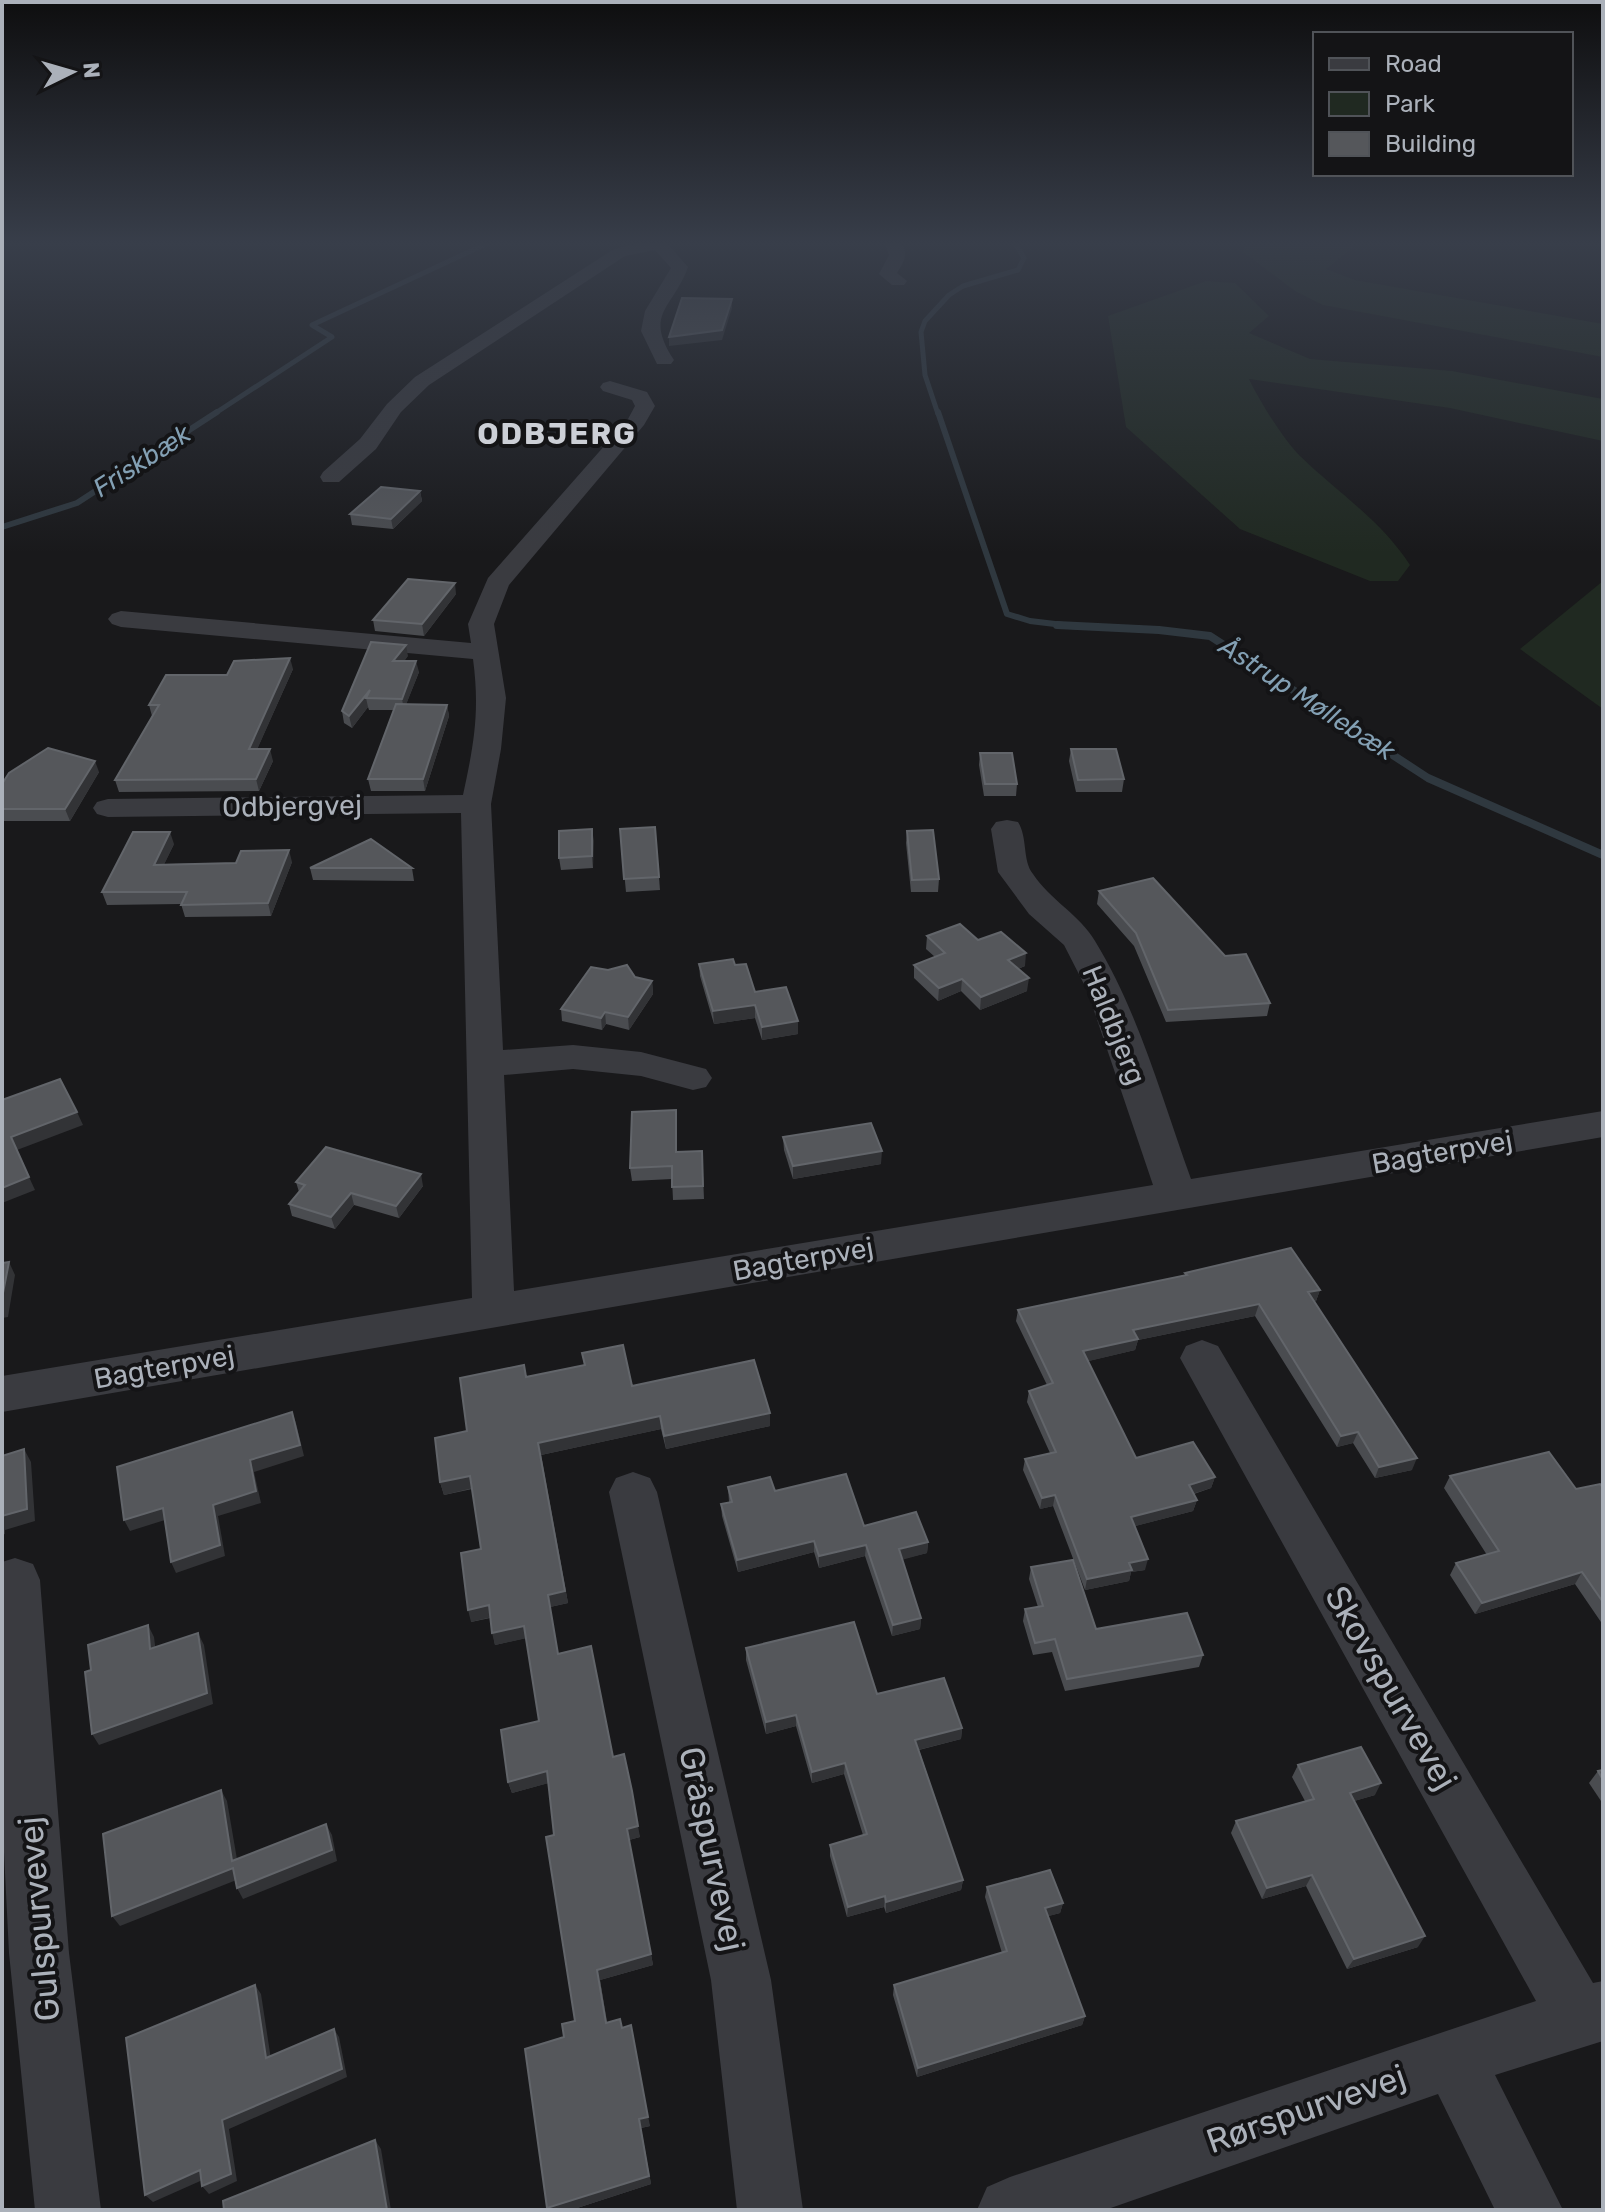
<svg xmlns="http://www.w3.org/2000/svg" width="1605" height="2212" font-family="Rubik,sans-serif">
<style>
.green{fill:#202921}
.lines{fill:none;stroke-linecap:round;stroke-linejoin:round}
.stream-far2{stroke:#2f383f;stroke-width:5}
.stream-far1{stroke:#2f383f;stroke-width:6}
.stream{stroke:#2f383f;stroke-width:8}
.minor{fill:#3a3b40;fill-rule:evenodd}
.wall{fill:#4a4c50}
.shaded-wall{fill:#323336}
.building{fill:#55575b;stroke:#62656a;stroke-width:2}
.labels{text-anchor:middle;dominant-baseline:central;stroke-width:8;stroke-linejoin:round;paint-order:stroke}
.far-water-label{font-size:26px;font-style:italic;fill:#83a0b4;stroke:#141416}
.street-label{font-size:28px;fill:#abb1ba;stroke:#141416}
.far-district-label{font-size:30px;font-weight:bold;letter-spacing:2px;fill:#cccfd6;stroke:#141416}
.near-street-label{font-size:34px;fill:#abb1ba;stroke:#141416}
</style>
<rect width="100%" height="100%" fill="#19191b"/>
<g class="green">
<path d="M1246 243H1351L1355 246 1326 269 1355 280 1603 324V357L1323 305 1295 291 1243 252Z"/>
<path d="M1206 281 1235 283 1269 316 1249 333 1310 359 1452 371 1603 399V441L1450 408 1249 379C1259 400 1283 439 1300 456 1336 491 1382 521 1410 565L1398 581H1370L1240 529 1126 427 1108 316Z"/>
<path d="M1603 581V709L1520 649Z"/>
</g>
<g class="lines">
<g class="stream-far2">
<path d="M214 414 332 337 312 325 488 243"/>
<path d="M938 414 925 375 921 332 925 321 949 295 963 286 1018 270 1024 258 1015 243"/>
</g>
<g class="stream-far1">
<path d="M938 412 1007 614 1030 621 1080 627"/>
<path d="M2 527 77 503 217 412"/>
</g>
<path class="stream" d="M1057 625 1159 630 1210 636 1428 778 1603 855"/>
<g class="minor">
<path d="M638 243H667L688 267C673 309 643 313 674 360L671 364H657L641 331 645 311 671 268 655 250 625 256 429 385 401 412 376 449 339 482H323L320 477 323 472 360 439 387 404 415 377 614 249Z"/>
<path d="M884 243H901C909 254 904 262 897 273L907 281 904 285H892L879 274 889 255Z"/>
<path d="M610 381 647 392 655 406 644 425 509 585 494 624 506 698 501 749 491 804 503 1050 573 1045 641 1052 706 1069 712 1078 706 1087 693 1090 641 1076 573 1069 504 1075 514 1291 1153 1185 1087 990 1064 945 1029 914 998 872 991 829 996 822 1007 820 1018 822C1028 838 1022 860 1033 874 1050 900 1080 915 1095 941 1139 1013 1162 1099 1191 1179L1603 1111V1137L2 1412V1376L472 1298 461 813 108 817 97 814 93 808 97 802 108 799 463 795C474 744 480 711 473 659L121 627 112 624 108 619 112 614 121 611 471 643 468 624 488 578 628 419 635 406 632 400 603 391 600 387 603 383Z"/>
<path d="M1202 1340 1218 1346 1593 1983 1603 1981V2041L1495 2075 1563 2210H1495L1438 2094 1105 2210H977L987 2187 1010 2177 1536 2001 1180 1358 1186 1346Z"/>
<path d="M633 1472 650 1478 657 1492 771 1980 803 2210H737L711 1980 609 1492 616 1478Z"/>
<path d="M15 1558 33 1564 40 1580 69 1953 101 2210H35L9 1953 2 1812V1562Z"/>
</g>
</g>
<g class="wall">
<path d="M420 491 422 501 393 529 352 525 350 514Z"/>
<path d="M456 594 424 636 375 631 373 620Z"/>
<path d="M408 656 404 661 419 672 406 704 447 705 449 716 425 791H371L368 779 394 710H369L368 707 352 728 344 723 342 711Z"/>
<path d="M293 669 257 749 273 761 259 791 119 792 115 780 152 716 149 705 227 675Z"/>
<path d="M1071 749 1124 779 1122 792H1076L1069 761Z"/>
<path d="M980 753 1017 784 1016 796H984L979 765Z"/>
<path d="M99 772 70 821H2V784Z"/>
<path d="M655 827 660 890 626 892 620 829Z"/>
<path d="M592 829 593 868 561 870 559 858Z"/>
<path d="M907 831 939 879 938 892H911L906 843Z"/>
<path d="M174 844 164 864 292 862 271 916 185 917 181 904 107 905 102 892Z"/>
<path d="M310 868H412L414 881 313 880Z"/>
<path d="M1099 891 1270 1003 1267 1016 1166 1022 1134 946 1097 904Z"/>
<path d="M927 936 978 940 1025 966 1018 969 1027 991 980 1010 961 991 938 1001 914 978V965L935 957 926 949Z"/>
<path d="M699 964 735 965 755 992 798 1021V1034L762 1040 755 1018 714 1024 700 976Z"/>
<path d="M635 977 652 981 653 994 629 1030 606 1024 602 1030 562 1021 561 1009Z"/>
<path d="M677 1123V1152L702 1151 704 1199 673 1200 672 1179 632 1181 630 1168Z"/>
<path d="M783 1137 881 1164 793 1179 784 1150Z"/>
<path d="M296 1182 423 1186 399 1218 354 1205 335 1229 292 1216 289 1204 299 1192Z"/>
<path d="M1185 1273 1320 1290 1316 1301 1314 1302 1412 1470 1375 1478 1353 1443 1337 1447 1255 1316 1138 1340 1135 1350 1088 1361 1136 1458 1215 1477 1211 1488 1194 1494 1197 1500 1193 1511 1135 1526 1145 1570 1131 1572 1129 1581 1085 1590 1053 1506 1040 1509 1023 1470 1025 1459 1050 1453 1027 1402 1029 1391 1047 1385 1016 1321 1018 1310 1185 1276Z"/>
<path d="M582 1353 632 1386 770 1413V1426L666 1449 661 1429 541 1455 568 1603 550 1607 558 1654 613 1757 640 1837 629 1840 653 1965 600 1980 607 2023 650 2126 641 2128 651 2184 571 2210H548L564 2037 575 2021 548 1783 512 1793 508 1782 539 1721 526 1638 495 1645 490 1618 471 1622 481 1549 472 1489 444 1495 440 1482 526 1377 584 1365Z"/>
<path d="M1450 1476 1576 1489 1603 1488V1625L1575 1584 1475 1614 1450 1575 1456 1563 1487 1555 1444 1488Z"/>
<path d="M728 1487 775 1491 864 1526 928 1542 927 1553 902 1559 921 1618 920 1629 892 1636 865 1556 819 1568 814 1552 738 1572 722 1516 721 1504 729 1502Z"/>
<path d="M1031 1567 1096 1629 1203 1655 1199 1667 1065 1691 1052 1652 1033 1655 1023 1621 1025 1609 1038 1607 1029 1579Z"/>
<path d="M746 1648 877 1694 962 1728 961 1739 919 1750 963 1880 961 1890 886 1913 884 1907 847 1917 830 1856V1845L863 1835 844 1774 812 1783 796 1726 766 1734 746 1660Z"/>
<path d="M1298 1765 1375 1795 1354 1801 1418 1947 1347 1969 1306 1886 1262 1899 1231 1833 1236 1821 1305 1801 1292 1777Z"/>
<path d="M1603 1770V1804L1589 1783 1598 1771Z"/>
<path d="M987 1887 1063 1903 1060 1913 1048 1916 1085 2016 1082 2025 917 2077 893 1995 894 1985 1002 1953 985 1897Z"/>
</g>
<g class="shaded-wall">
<path d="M732 299V308L722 340 669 346V337Z"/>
<path d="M420 491 422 501 393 529 391 519Z"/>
<path d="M455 583 456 594 424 636 422 624Z"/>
<path d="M406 645 408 656 395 672 393 661Z"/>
<path d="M290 658 293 669 252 761 249 749Z"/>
<path d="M416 661 419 672 404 710 402 699Z"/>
<path d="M370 690 366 698 368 707 352 728 349 716Z"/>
<path d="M447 705 449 716 425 791 423 779Z"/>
<path d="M270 749 273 761 259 791 256 779Z"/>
<path d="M95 761 99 772 70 821 65 809Z"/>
<path d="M592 829 594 841 593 868 592 856Z"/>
<path d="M170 832 174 844 158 877 154 865Z"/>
<path d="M289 850 292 862 271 916 268 903Z"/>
<path d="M1026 953 1025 966 1007 973 1008 960Z"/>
<path d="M1029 978 1027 991 980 1010 981 997Z"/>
<path d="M962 979 961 991 938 1001 939 988Z"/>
<path d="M652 981 653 994 629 1030 628 1017Z"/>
<path d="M755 1005V1018L714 1024 713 1011Z"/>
<path d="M605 1012 606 1024 602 1030 601 1018Z"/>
<path d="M798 1021V1034L762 1040V1027Z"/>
<path d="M77 1112 83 1125 17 1150 11 1137Z"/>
<path d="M882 1151 881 1164 793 1179V1166Z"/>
<path d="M421 1174 423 1186 399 1218 396 1206Z"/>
<path d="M29 1177 35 1190 2 1203V1188Z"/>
<path d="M351 1193 354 1205 335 1229 331 1217Z"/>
<path d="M9 1262 15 1275 8 1317 2 1318V1298Z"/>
<path d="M1320 1290 1316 1301 1304 1304 1308 1292Z"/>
<path d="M1259 1304 1255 1316 1138 1340 1135 1350 1081 1363 1083 1351 1133 1330Z"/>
<path d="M292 1412 296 1423 304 1456 254 1472 261 1503 218 1516 225 1556 176 1573 171 1562 213 1505Z"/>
<path d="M770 1413V1426L666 1449 664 1436Z"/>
<path d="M660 1416 661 1429 541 1455 568 1603 550 1607 548 1595 538 1443Z"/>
<path d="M1358 1432 1353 1443 1337 1447 1341 1436Z"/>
<path d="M24 1449 31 1462 35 1521 5 1530V1534L2 1535V1516Z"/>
<path d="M1417 1458 1412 1470 1375 1478 1379 1467Z"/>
<path d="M470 1476 473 1488 444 1495 440 1482Z"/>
<path d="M1215 1477 1211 1488 1186 1496 1189 1485Z"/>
<path d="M1055 1495 1053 1506 1040 1509 1042 1498Z"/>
<path d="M1197 1500 1193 1511 1128 1528 1131 1517Z"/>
<path d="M163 1508 168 1519 130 1531 124 1520Z"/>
<path d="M814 1541V1552L738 1572 737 1560Z"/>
<path d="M928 1542 927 1553 898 1561 899 1549Z"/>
<path d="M866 1545 865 1556 819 1568V1556Z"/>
<path d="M1148 1559 1145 1570 1131 1572 1129 1581 1085 1590 1087 1579 1129 1563Z"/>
<path d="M1582 1572 1575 1584 1475 1614 1482 1603Z"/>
<path d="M489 1605 492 1617 471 1622 468 1610Z"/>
<path d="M921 1618 920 1629 892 1636 893 1625Z"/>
<path d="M148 1625 154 1637 157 1661 150 1649Z"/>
<path d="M524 1626 527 1638 495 1645 492 1633Z"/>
<path d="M198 1633 204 1645 213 1704 99 1745 92 1734Z"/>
<path d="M796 1715V1726L766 1734V1722Z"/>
<path d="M962 1728 961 1739 914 1751 915 1740Z"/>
<path d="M845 1763 844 1774 812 1783V1772Z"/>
<path d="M547 1771 549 1783 512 1793 508 1782Z"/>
<path d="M1381 1783 1375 1795 1344 1804 1350 1793Z"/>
<path d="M221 1790 227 1801 239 1871 232 1861Z"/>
<path d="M326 1824 332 1835 337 1861 243 1899 237 1888Z"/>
<path d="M638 1826 640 1837 629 1840 627 1829Z"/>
<path d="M233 1868 239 1879 120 1926 112 1916Z"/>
<path d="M1312 1875 1306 1886 1262 1899 1267 1888Z"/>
<path d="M963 1880 961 1890 886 1913V1902Z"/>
<path d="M885 1896 884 1907 847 1917 848 1907Z"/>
<path d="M1063 1903 1060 1913 1042 1918 1045 1908Z"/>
<path d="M1425 1936 1418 1947 1347 1969 1354 1959Z"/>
<path d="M651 1954 653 1965 600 1980 609 2033 597 1970Z"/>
<path d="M255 1985 261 1994 272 2066 266 2058Z"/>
<path d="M1085 2016 1082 2025 917 2077 918 2068Z"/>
<path d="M631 2025 650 2126 641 2128 651 2184 571 2210H548L547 2208 639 2119Z"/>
<path d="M334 2029 339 2037 347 2077 229 2129 237 2181 209 2194 202 2186 222 2120Z"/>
<path d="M375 2140 381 2149 391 2210H387Z"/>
<path d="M200 2170 207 2178 153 2202 145 2195Z"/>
</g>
<g class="building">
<path d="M682 298 732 299 722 330 669 337Z"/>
<path d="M381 487 420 491 391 519 350 514Z"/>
<path d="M408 579 455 583 422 624 373 620Z"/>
<path d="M371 642 406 645 393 661H416L402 699 366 698 370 690 349 716 342 711Z"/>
<path d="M290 658 249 749H270L256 779 115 780 159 705H149L166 675H227L234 661Z"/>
<path d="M396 704 447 705 423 779H368Z"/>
<path d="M48 748 95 761 65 809H2V784L9 773Z"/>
<path d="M1071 749H1116L1124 779 1078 780Z"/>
<path d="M980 753H1012L1017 784H985Z"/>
<path d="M655 827 659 877 624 879 620 829Z"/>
<path d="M592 829V856L559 858V831Z"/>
<path d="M933 830 939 879 912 880 907 831Z"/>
<path d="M133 832H170L154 865 236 863 241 851 289 850 268 903 181 905 187 892H102Z"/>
<path d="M371 839 412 868H310Z"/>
<path d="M1153 878 1225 956 1246 954 1270 1003 1168 1010 1136 933 1099 891Z"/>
<path d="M960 924 978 940 1001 932 1026 953 1008 960 1029 978 981 997 962 979 939 988 914 965 945 953 927 936Z"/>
<path d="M733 959 735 965 746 964 755 992 786 987 798 1021 762 1027 755 1005 713 1011 699 964Z"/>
<path d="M627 965 635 977 652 981 628 1017 605 1012 601 1018 561 1009 591 967 608 970Z"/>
<path d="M60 1079 77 1112 11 1137 29 1177 2 1188V1100Z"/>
<path d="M676 1110V1152L702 1151 703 1186 672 1187V1166L630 1168 632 1112Z"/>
<path d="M871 1123 882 1151 793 1166 783 1137Z"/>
<path d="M326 1147 421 1174 396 1206 351 1193 331 1217 289 1204 305 1185 296 1182Z"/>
<path d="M1291 1248 1320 1290 1308 1292 1417 1458 1379 1467 1358 1432 1341 1436 1259 1304 1133 1330 1138 1339 1083 1351 1136 1458 1193 1442 1215 1477 1189 1485 1197 1500 1131 1517 1148 1559 1129 1563 1132 1570 1087 1579 1055 1495 1042 1498 1025 1459 1056 1452 1029 1391 1053 1383 1018 1310 1187 1275 1185 1273Z"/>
<path d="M9 1262 2 1298V1263Z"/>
<path d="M623 1345 632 1386 754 1360 770 1413 664 1436 660 1416 538 1443 565 1591 548 1595 558 1654 591 1646 613 1757 624 1754 632 1791 638 1826 627 1829 651 1954 597 1970 606 2023 620 2019 622 2028 631 2025 648 2117 639 2119 649 2176 547 2208 525 2049 564 2037 562 2024 575 2021 546 1837 554 1835 547 1771 508 1782 501 1730 539 1721 524 1626 492 1633 489 1605 468 1610 461 1553 481 1549 470 1476 440 1482 435 1438 467 1431 460 1378 524 1365 526 1377 585 1365 582 1353Z"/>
<path d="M292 1412 300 1445 250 1460 256 1491 213 1505 220 1545 171 1562 163 1508 124 1520 117 1467Z"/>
<path d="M24 1449 27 1509 2 1516V1456Z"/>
<path d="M1549 1452 1576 1489 1600 1484 1603 1488V1602L1582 1572 1482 1603 1456 1563 1499 1551 1450 1476Z"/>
<path d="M846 1474 864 1526 916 1512 928 1542 899 1549 921 1618 893 1625 866 1545 819 1556 814 1541 737 1560 721 1504 732 1502 728 1487 770 1477 775 1491Z"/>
<path d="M1073 1560 1096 1629 1187 1613 1203 1655 1067 1679 1055 1639 1035 1643 1025 1609 1043 1606 1031 1567Z"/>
<path d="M854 1622 877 1694 944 1678 962 1728 915 1740 963 1880 886 1902 885 1896 848 1907 830 1845 867 1834 845 1763 812 1772 796 1715 766 1722 746 1648Z"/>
<path d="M148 1625 150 1649 198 1633 207 1693 92 1734 85 1672 91 1670 88 1645Z"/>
<path d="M1361 1747 1381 1783 1350 1793 1425 1936 1354 1959 1312 1875 1267 1888 1236 1821 1314 1799 1298 1765Z"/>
<path d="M1603 1770V1780L1598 1771Z"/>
<path d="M221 1790 232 1861 326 1824 332 1850 237 1888 233 1868 112 1916 103 1834Z"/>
<path d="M1050 1870 1063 1903 1045 1908 1085 2016 918 2068 894 1985 1007 1951 987 1887Z"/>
<path d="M255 1985 266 2058 334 2029 342 2069 222 2120 231 2174 202 2186 200 2170 145 2195 126 2038Z"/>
<path d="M375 2140 387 2210H224L223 2201Z"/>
</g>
<linearGradient id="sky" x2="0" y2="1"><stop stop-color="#0e0e0f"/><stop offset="0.44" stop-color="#383e4a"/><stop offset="1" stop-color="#383e4a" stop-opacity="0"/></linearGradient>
<rect width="1605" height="553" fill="url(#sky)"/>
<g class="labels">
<g class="far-water-label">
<text transform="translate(142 461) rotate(-33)">Friskbæk</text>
<text transform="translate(1307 699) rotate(33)">Åstrup Møllebæk</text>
</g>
<g class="street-label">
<text transform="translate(292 806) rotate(-1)">Odbjergvej</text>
<text transform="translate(1114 1025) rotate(68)">Haldbjerg</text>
<text transform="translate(1442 1152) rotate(-10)">Bagterpvej</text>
<text transform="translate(803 1259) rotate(-10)">Bagterpvej</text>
<text transform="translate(164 1367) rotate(-10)">Bagterpvej</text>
</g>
<g class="far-district-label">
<text x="557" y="434">ODBJERG</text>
</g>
<g class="near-street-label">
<text transform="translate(1391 1688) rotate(60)">Skovspurvevej</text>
<text transform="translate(712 1849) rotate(78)">Gråspurvevej</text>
<text transform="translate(39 1919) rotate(-95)">Gulspurvevej</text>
<text transform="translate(1306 2109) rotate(-19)">Rørspurvevej</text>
</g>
</g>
<rect width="1605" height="2212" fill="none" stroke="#abb1ba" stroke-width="8"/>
<rect x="1313" y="32" width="260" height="144" fill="#141416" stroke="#505358" stroke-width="2"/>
<rect x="1329" y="58" width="40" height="12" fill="#3a3b40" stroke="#505358" stroke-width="2"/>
<text x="1385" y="72" font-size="24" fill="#abb1ba">Road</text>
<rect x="1329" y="92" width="40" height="24" fill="#202921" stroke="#505358" stroke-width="2"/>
<text x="1385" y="112" font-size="24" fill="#abb1ba">Park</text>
<rect x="1329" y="132" width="40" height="24" fill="#55575b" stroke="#505358" stroke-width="2"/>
<text x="1385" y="152" font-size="24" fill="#abb1ba">Building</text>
<g transform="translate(72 72) rotate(85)" stroke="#141416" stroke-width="6" paint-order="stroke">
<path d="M0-6L14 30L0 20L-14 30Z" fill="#abb1ba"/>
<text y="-12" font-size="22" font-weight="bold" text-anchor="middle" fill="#abb1ba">N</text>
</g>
</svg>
